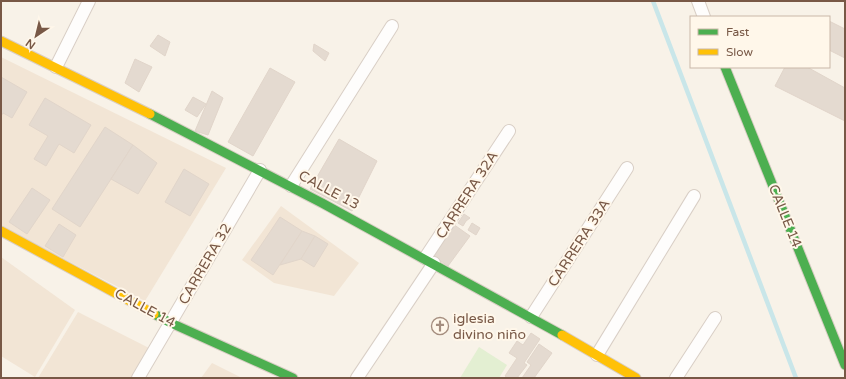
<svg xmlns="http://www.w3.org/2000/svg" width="846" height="379" font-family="'Varela Round',sans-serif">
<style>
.residential{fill:#f2e5d5}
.green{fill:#e3efd2}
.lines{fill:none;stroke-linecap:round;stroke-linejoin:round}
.stream{stroke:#c9e6e9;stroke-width:4.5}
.building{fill:#e4dad0;stroke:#e1d5ca}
.street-casing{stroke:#d9cfc6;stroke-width:14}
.fast-casing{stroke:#d9cec4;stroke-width:11}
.slow-casing{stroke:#d9cec4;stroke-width:11}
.street{stroke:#fefdfc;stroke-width:12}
.fast{stroke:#4caf50;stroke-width:9}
.slow{stroke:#ffc107;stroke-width:9}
.labels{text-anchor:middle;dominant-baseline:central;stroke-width:4;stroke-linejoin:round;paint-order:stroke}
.street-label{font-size:14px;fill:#785846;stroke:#fff7ea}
.poi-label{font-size:14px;fill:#785846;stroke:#fff7ea;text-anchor:start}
</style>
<rect width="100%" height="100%" fill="#f8f2e8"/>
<g class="residential">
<path d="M1 57 226 168 145 301 1 226Z"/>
<path d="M281 206 359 263 334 296 274 283 242 260Z"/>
<path d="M1 257 75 310 35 377 1 356Z"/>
<path d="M78 312 151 349 133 378H38Z"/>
<path d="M212 363 242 378H201Z"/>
</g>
<path class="green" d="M479 347 507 365 499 378H460Z"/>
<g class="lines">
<path class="stream" d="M653 1 796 378"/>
</g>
<g class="building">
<path d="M829 21 845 29V58L829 50Z"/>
<path d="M158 35 170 42 165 56 150 46Z"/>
<path d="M314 44 329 53 325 61 313 51Z"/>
<path d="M135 59 152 67 139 92 125 83Z"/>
<path d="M785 67H807L845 88V121L775 86Z"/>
<path d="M270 68 295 82 253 156 228 142Z"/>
<path d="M1 77 27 92 12 118 3 113 1 116Z"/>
<path d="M212 91 223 98 208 135 195 131Z"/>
<path d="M193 97 206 104 197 117 185 110Z"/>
<path d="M45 98 91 125 74 153 59 144 46 166 34 159 48 136 29 125Z"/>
<path d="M105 127 133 145 80 227 52 209Z"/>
<path d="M339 139 377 161 352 211 310 189Z"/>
<path d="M133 145 157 163 138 194 111 179Z"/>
<path d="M184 169 209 184 190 216 165 202Z"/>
<path d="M32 188 50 200 27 234 9 222Z"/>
<path d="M464 214 470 218 466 221 463 226 458 223Z"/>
<path d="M280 217 302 231 273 275 251 260Z"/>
<path d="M472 223 480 228 476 235 468 230Z"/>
<path d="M59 224 76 235 63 257 45 246Z"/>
<path d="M453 224 470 236 448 266 431 254Z"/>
<path d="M302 231 315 236 301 259 280 265Z"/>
<path d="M315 236 328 244 314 267 301 259Z"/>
<path d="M531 333 540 339 524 363 527 365 517 378H508L505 376 517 358 509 353 517 341 523 345Z"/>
<path d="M539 344 552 353 534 378H522L531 365 527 362Z"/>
</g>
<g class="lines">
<g class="street-casing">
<g id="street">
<path d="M698 1 704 17"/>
<path d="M56 67 89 1"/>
<path d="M291 186 392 26"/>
<path d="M425 258 509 131"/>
<path d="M531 317 627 168"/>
<path d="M597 355 694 196"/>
<path d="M138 378 260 170"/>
<path d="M357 378 434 263"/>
<path d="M676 378 715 318"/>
</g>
</g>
<g class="fast-casing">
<g id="fast">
<path d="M725 67 845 365"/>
<path d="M150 114 322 203 562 335"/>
<path d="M154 314 171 323 293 378"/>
</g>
</g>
<g class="slow-casing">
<g id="slow">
<path d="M1 41 150 114"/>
<path d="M1 231 154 314"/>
<path d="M562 335 636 378"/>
</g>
</g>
<use href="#street" class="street"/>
<use href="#fast" class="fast"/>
<use href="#slow" class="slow"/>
</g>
<defs>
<g id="church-ring" transform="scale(0.9)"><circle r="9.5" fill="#fff7ea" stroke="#a58e7f" stroke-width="1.5"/><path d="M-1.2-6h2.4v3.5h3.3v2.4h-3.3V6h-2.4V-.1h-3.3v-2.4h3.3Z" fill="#a58e7f"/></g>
</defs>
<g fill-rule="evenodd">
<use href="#church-ring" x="440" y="326"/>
</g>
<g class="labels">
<g class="street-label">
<text transform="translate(329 190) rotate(28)">CALLE 13</text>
<text transform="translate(467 195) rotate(-57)">CARRERA 32A</text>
<text transform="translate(785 216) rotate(68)">CALLE 14</text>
<text transform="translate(579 243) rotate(-57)">CARRERA 33A</text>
<text transform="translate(205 264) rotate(-60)">CARRERA 32</text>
<text transform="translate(145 308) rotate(28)">CALLE 14</text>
</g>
<g class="poi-label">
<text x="453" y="318">iglesia<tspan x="453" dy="16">divino niño</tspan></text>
</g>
</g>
<rect width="846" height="379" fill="none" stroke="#785846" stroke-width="4"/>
<rect x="690" y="16" width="140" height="52" fill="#fff7ea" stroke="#c9b7a8"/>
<rect x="698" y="29" width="20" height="6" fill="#4caf50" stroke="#c9b7a8"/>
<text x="726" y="36" font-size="12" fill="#785846">Fast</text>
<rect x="698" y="49" width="20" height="6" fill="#ffc107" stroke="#c9b7a8"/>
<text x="726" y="56" font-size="12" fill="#785846">Slow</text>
<g transform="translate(36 36) rotate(215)" stroke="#fff7ea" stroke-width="3" paint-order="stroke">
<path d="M0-3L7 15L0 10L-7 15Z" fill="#785846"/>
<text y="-6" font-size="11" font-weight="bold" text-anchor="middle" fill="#785846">N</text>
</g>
</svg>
